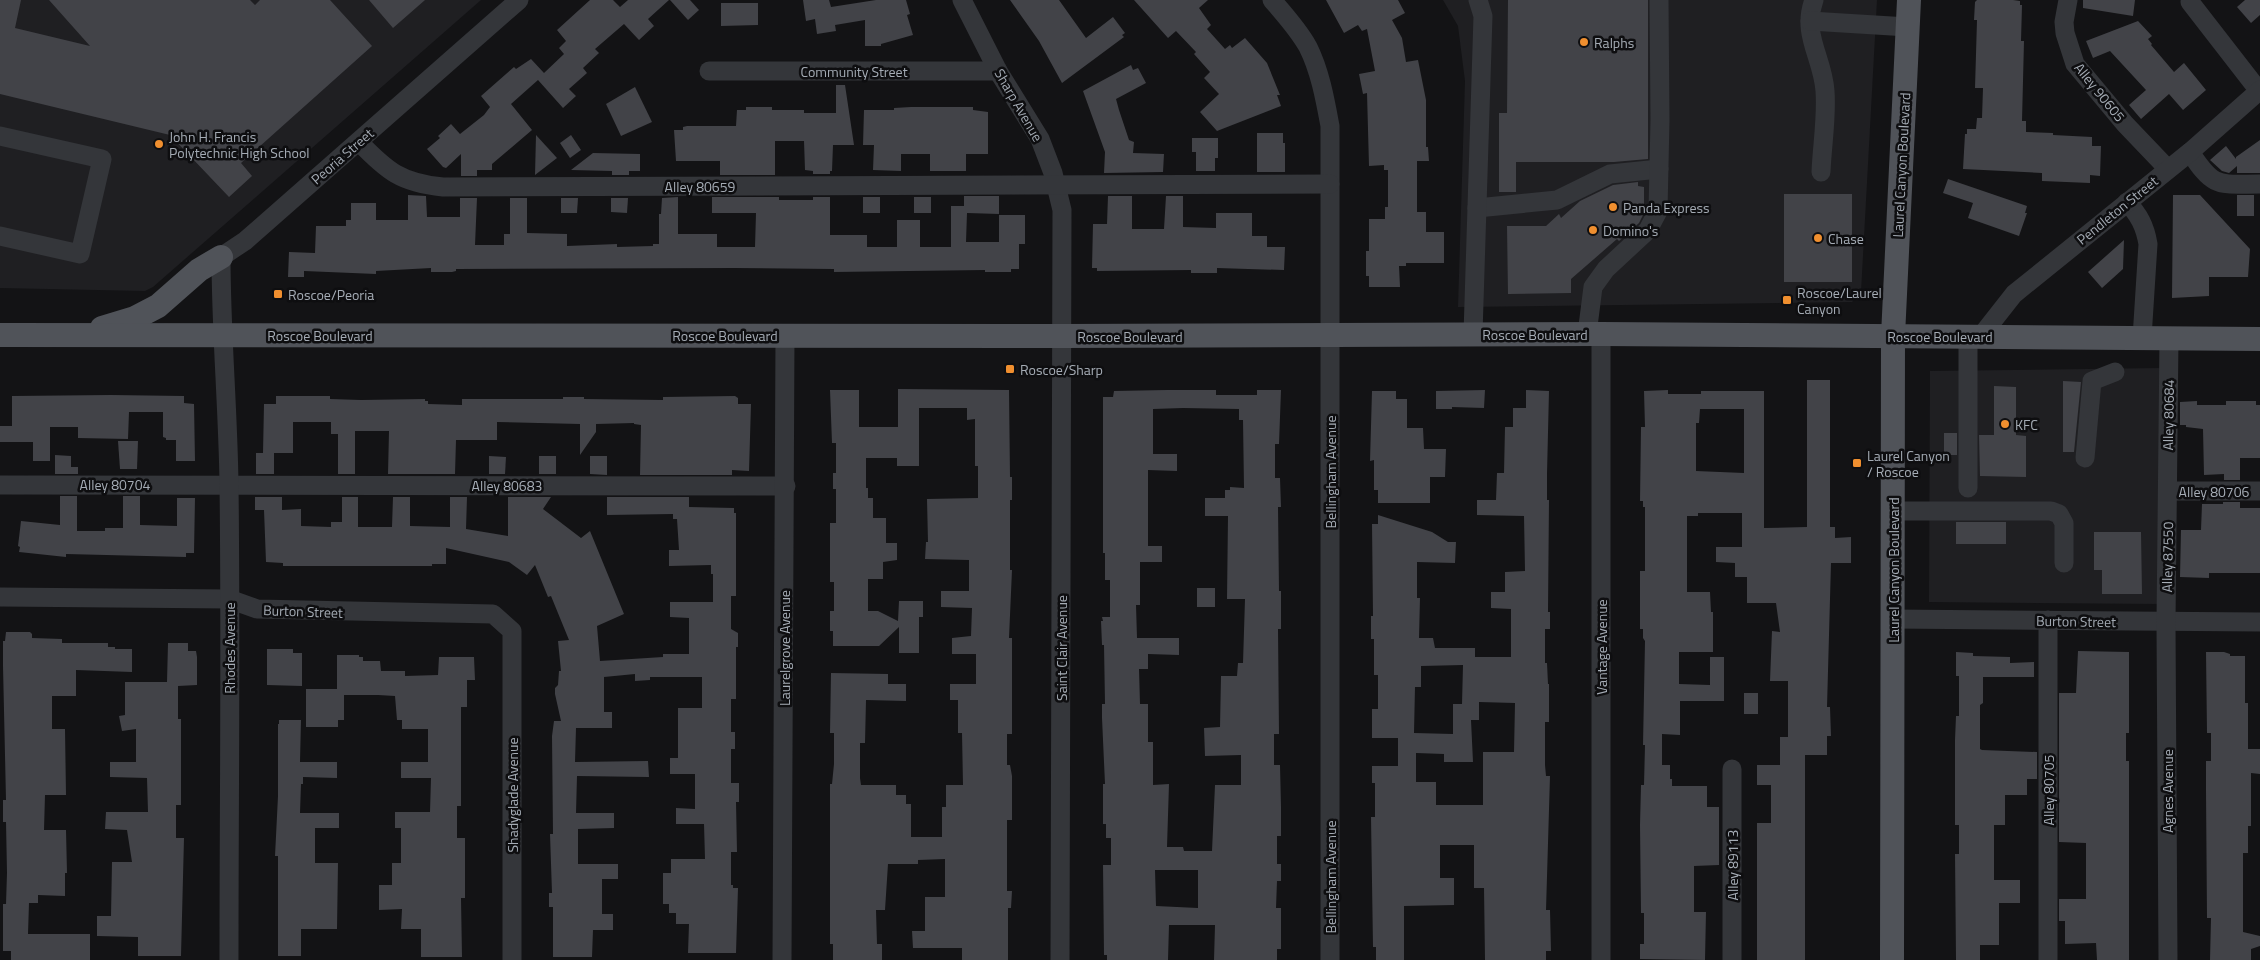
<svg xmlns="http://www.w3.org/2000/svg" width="2260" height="960" font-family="'Titillium Web',sans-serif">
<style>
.built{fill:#1f1f22}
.building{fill:#424348;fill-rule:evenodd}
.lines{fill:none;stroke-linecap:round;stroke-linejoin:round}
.minor{stroke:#34363a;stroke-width:19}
.major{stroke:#505359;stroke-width:24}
.poi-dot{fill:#f08f2f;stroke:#0e0e10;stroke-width:2}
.labels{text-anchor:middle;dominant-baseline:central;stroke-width:5;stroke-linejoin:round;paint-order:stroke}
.poi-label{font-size:14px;fill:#a5acb5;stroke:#0e0e10;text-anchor:start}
.street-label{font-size:14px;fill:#a5acb5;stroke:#0e0e10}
</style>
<rect width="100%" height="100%" fill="#131315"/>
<g class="built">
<path d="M0 0H481L153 287 145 291 0 288Z"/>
<path d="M1443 0H1877L1861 292 1852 302 1458 307 1465 81 1458 26Z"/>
<path d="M2162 368 2160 604 1929 602 1930 371Z"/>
</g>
<g class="building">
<path d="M0 0H21L15 28 90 46 49 0H250L255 5 260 0H330L372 46 241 163 252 176 229 197 170 135 0 94Z"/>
<path d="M369 0H425L393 28Z"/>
<path d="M590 0H613L620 7 628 0H669L648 19 654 26 639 40 624 24 595 49 599 53 583 68 587 73 569 89 576 96 563 108 538 80 511 104 532 130 492 164V170H477V176H461V154L446 168 443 167 427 149 440 138 438 136 451 124 460 134 484 115 490 107 481 96 514 67 516 69 531 59 544 73 564 54 559 48 566 41 557 30Z"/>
<path d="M670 0H690L699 10 688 20Z"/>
<path d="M803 0H829L831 7 876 0H906L910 14 907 15 913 35 881 44V46H865V20L835 25 836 31 817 34 815 19 806 21Z"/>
<path d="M1010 0H1059L1086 38 1113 17 1125 33 1122 35 1124 37 1062 83 1039 41Z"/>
<path d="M1134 0H1208L1199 8 1211 25 1207 29 1225 49 1230 45 1232 48 1245 38 1267 63 1280 95H1277L1281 106 1217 131 1200 112 1219 94 1204 78 1210 72 1194 54 1196 52 1176 31 1168 38Z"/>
<path d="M1326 0H1398L1405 13 1392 20 1402 38 1406 62 1418 60 1426 100V147H1428L1429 161H1417V212H1426V232H1444V263H1406V266H1399L1400 287H1369V276H1366V251H1369V219H1385V207H1388V170H1384V165L1369 166 1367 93 1363 94 1359 74 1375 71 1367 29 1362 31 1358 25 1344 33Z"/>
<path d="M1508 0H1648V159L1614 162H1516V192H1499V113H1507Z"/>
<path d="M1977 0H2013L2020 1V5H2022L2021 41H2024L2022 121H2026V132L2053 133V135L2092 137V146H2101L2100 176 2090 175V183L2042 181V173L1963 169 1965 134H1967V129H1976L1977 118H1982L1983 88H1975L1977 20H1974L1975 2Z"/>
<path d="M2083 0H2135L2133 16 2083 8Z"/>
<path d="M2245 0H2260V15L2251 23 2237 7Z"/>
<path d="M721 3H758V25L721 26Z"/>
<path d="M2138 21 2152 36 2148 39 2152 44 2151 45 2174 72 2184 63 2206 90 2183 110 2169 94 2141 119 2129 105 2146 90 2110 51 2093 58 2086 41Z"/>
<path d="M1131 65 1133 70 1138 68 1146 83 1116 99 1119 110 1129 140 1134 142 1133 153 1164 154 1163 172 1104 173 1105 152 1083 91Z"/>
<path d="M836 85H845L854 145H833L832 171H830V174H813V171L805 170 804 141H775V175H720V161H676L674 130H683V127L687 126H736L737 110H746V107H772V110H804V113H836Z"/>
<path d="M635 87 652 122 621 136 606 104Z"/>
<path d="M911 107H973V110L988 112V154H966V171H930V154H901V171L873 170 874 145H863L864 110H894V108Z"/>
<path d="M1257 133H1283V143H1285V172H1257Z"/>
<path d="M536 135 557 158 535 175Z"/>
<path d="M571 135 581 150 570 158 560 143Z"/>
<path d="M1192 138H1218V158H1215V171H1196V152H1192Z"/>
<path d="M2260 140V173H2237V166L2229 173 2222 171 2210 160 2226 146 2236 159V157Z"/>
<path d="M593 153 640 154V171H629V175H612V171L571 170Z"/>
<path d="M1948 179 2027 206 2025 213H2027L2019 236 1968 218 1973 203 1943 193Z"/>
<path d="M1638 182V186L1644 187V213L1639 223 1619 241 1617 239 1571 279V293L1508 294 1507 226H1546L1559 214 1561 218 1580 201 1613 185Z"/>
<rect x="1784" y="194" width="68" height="88"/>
<path d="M408 195 426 196 427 217H460V198H477L475 245H504V234H510V198H527V233L567 234V246L617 244V247L653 246V244H659V214H661L662 198 678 197V234H717V247H755L756 213H712V197H779V200H813V197H830V235H867V247H897V220H920V247H951V206H964V196H999V214L967 213 966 242H999V215H1025V244H1019V269H1011V272H985V270L834 272V269L734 268 456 269V271L452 272H431V268L376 271V274L304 271V277H288L289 252 315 253 316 226H346V220H351V203H376V220H408Z"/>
<path d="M2173 195H2200L2250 249 2248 277H2209V296L2172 298Z"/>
<rect x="2237" y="195" width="17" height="21"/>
<path d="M1108 196H1132V229H1164L1166 196H1183V227L1216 228V213H1252V236H1267V247H1285L1284 270 1217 268V273H1191V270L1097 271V268H1092L1093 224H1107Z"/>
<rect x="863" y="197" width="17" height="16"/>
<rect x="914" y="197" width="17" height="16"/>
<path d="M561 198H578L577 213H561Z"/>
<path d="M611 198H628L627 213 611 212Z"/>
<path d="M2124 240 2123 269 2102 288 2088 272Z"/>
<path d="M1807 380H1830V527H1835V538L1851 537V563H1831L1827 707H1830L1831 736H1827V755H1805V960H1757V823H1771V785H1757V765H1780V737H1788V681H1770L1772 631 1780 632 1776 603H1747V577H1735V563L1716 562V547H1742V513H1698V516H1687V592H1710L1711 612H1713V652H1679V684L1710 685V657H1724V701H1680V735L1662 734V765H1670V779H1672V786H1707V807H1719V865L1694 866V912H1706L1705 960 1640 959V944H1644V913H1641L1640 825 1641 785H1644L1645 745H1643L1645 641 1643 638V629H1640V571H1645V507H1643V501H1640L1641 427H1645L1644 391 1668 390V394H1701V391H1764V528L1807 527ZM1700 409H1744V473L1696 471V423H1699Z"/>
<path d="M2063 381 2081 382 2074 452H2063Z"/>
<path d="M1994 386 2016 387V435L2026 436V477L1980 476 1979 435H1994Z"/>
<path d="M898 389 1009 390 1010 477H1012V500H1010V570H1012L1009 638H1012V734H1007V765H1010L1012 776V820H1007V891H1012L1011 908H1008V960H962V948H913L912 931H925V897H945V859L918 860V864H888L885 910H876L877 944H882V960H833V944H830V784H832L834 764V733H830L831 673 888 674V684H906V701L866 700 865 743H860V778L861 785H896V795H906V804H911V837H942V807H946V785H963L962 733H958V700H950V684H976V654H952V638L971 636 972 608 941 607V591H969V560L925 559 926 542H928L927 499 978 498V466H975V419L967 420V408H919V466H897V458H866V488H868V498H873V518H886V543H897V560L883 562V579H868V611H878L898 621 899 601H923V617H919V653H899V627L879 646H833V631H830V611H834V582H830V523H836V489H833V473H836V443H832L830 390H859V427H898Z"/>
<path d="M1167 390H1216V395H1257V390H1281L1279 444H1275V478H1280L1281 507H1278L1279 591H1281V629H1278L1279 734H1274V765H1280L1281 807V836H1277V864H1281V881H1277L1276 908H1281V949H1277V960H1214L1215 925H1169L1168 960H1107V955H1104L1103 865H1111V838H1106V824H1103V784H1105L1102 718V704H1105L1104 645H1102L1101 621H1103L1102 617H1110V580H1105V553H1103V397H1113L1114 391ZM1183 408 1239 409V420H1243L1244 488 1230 487V490H1225V498H1205V516H1228L1227 599H1245L1243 663H1238L1237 676H1221L1220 727 1204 728 1205 756 1241 755V785H1215L1212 851H1184L1183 847H1167L1169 784 1153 785V742H1148V704H1140L1139 669H1148V654L1179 655V638H1137L1136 605H1140V562H1162V546H1148V470L1177 471V454H1153V409ZM1155 870H1198V908L1156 906Z"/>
<path d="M1485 390 1484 408 1452 407V409H1436V391Z"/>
<path d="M1526 390 1549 391 1547 474V500H1549L1548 612H1550V629H1545V663H1547L1548 684H1549V722H1545V765L1546 776H1550L1546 910H1550L1551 951H1546V960H1485L1484 888H1474V845H1440V878H1454V905L1404 906V960H1376V947H1373L1371 817H1375V783H1372V766H1398V738H1372V709H1378V675H1374V639H1371V616H1373L1372 524H1378V515L1432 532 1448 542H1456L1455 563 1417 562V598H1420L1419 638H1433L1435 648H1475V657H1511V609L1491 608V592H1505V572L1525 571 1524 516 1477 515V500H1496L1497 473H1504L1505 427H1513V408H1526ZM1463 665 1462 704H1453V734L1414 733 1415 687H1421V666ZM1479 702 1515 703 1514 752H1483V805H1436V782H1416V753L1444 754V762H1473L1471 720H1479Z"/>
<path d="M1372 391H1396V399H1407V428H1423L1424 449H1446L1445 477H1430V503H1378V490H1374V460L1370 461Z"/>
<path d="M111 395 184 396V403L194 404 195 461H176V440H166V438L163 437V412H129L128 439 78 438V427H50V461H33V442H0V426H12V396Z"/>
<path d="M276 396H330V399L361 400 425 399V401H428V404L462 405V399H563V397H584V399L663 400V397L735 396 738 398V404H751L749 471 732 470V475H640L641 425 634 424V423L596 424V432L580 455V424L497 422V440H456L455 474H388L389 431H355V474H338V434H331V422H293V453H274V474H256V453H263L264 404H276Z"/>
<path d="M2197 401V405H2226V401H2256V405H2260V458H2240V480H2224V474L2204 475 2203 429 2186 427V425H2180V402Z"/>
<rect x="1944" y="433" width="13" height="22"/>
<path d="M118 441H138L137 469H120Z"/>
<path d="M55 455 71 456V467H78V474H55Z"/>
<path d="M489 456 506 457 505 474H489Z"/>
<rect x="539" y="456" width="17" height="18"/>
<path d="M590 456H607V475L590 474Z"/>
<path d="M60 496H77V531H105V528H123V496H140V525L177 526V498H195L194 553H186V557L66 554V557L19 552 20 547 18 546 21 521 60 525Z"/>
<path d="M255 497H282V510L301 509V526L331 527V522H342V497H358V527H392L393 497H410V526L450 527V497H467L466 529 508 536V497H551L543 509 581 538 590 531 624 614 597 626 600 661 663 657V654H689V618L670 617V602H713V574H711V565L669 566V550H679L677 519H673V514L607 515V497H689V507L734 508V513H736V596H731V629L738 633V647H736V699H731V732H735V749H731V783H739V802H736L737 852H731V885H733V888H738L736 953H688L689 924H676V913H669V904H663V873H671V859H705L704 824H676V808L695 809V774H670V758H678V708H702V677H650V680L635 681V674L604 677V712H612V728H576L575 762 648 761 649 777 577 776 576 813H614V828L578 829V864H618V879H602V914H613V930H593L592 957H553V907H549V893H552L550 834H553L552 736 554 721H561L555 694V688L558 685 559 671H561L558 641 569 640 551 596 548 597 535 565 527 575 509 562 446 548V564H432V566H283V563L266 562 264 510H255Z"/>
<path d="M2223 502H2240V508H2260V573H2209V578L2180 577 2181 530H2201L2202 504H2223Z"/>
<rect x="1956" y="522" width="50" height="22"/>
<path d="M2094 532H2141L2142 594H2102V570H2094Z"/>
<rect x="1197" y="588" width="18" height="19"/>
<path d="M6 632H30L32 634V638L62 639V643H108V647H115V649H132V672L76 670V696H52V729H65L66 795H45L44 830H66L67 873H65V896L38 895V903H29L28 934H90V960H11V951H3V904H6L7 873 6 822H3V800H6L3 666V641H5Z"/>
<path d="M168 643H188V651H196L197 657V685L178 686V719H181V805H176V838H184L181 956H138V937L97 936V916H111L112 862H132L127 830 105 829 106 812H148L147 778 110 777V762H136V729L122 731 119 716 125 715V682H167Z"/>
<path d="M267 649H293V653H302V686L267 685Z"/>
<path d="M2078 651 2129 652V733H2126V761H2129V960H2097L2096 943 2065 944V921H2059V899H2086V843L2059 842V693H2076Z"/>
<path d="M1956 652 1973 653V656L2010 657V663L2034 662V677H1983V703L1980 705V749L1982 750 2037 752V779H2027V795H2005V825H1994V880H2020V903H1999V945H1980V960H1956L1955 854H1959V825H1955V740L1956 716H1959V676H1956Z"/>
<path d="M2206 652H2224L2230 654V656H2245V703H2248V749H2260V774L2251 773V826H2248V853H2243V932L2260 936V946L2251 949V960H2210L2211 918H2207L2206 791V761H2211V733H2207Z"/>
<path d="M337 655H359V657H363V661H380L381 671H405V676L438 675 439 657H474L475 680H467V707H461V806H457V838H465V898H461L462 957H421V929H401L402 909 379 910V885H392V863H401V828H395V812H430L431 778H401V762H428V729H402V720H397L395 696 378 695H344V720H338V727H306V689H337Z"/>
<rect x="1744" y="693" width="14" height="21"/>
<path d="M279 720H301L300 762H337V778L303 777V784H301L300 813H339V828H315V863H338L337 929H301V956H278V856H275L278 796V724H279Z"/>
</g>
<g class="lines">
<g class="minor">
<path d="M962 0 998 71 1040 139 1053 173 1062 210 1060 960"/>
<path d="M1272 0C1285 15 1298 29 1308 47 1320 71 1325 99 1330 126V960"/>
<path d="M1814 0C1801 34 1823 58 1825 91 1827 117 1822 146 1821 172"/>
<path d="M2068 0 2064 22 2065 33 2075 64 2125 124 2168 169"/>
<path d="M2190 2 2259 91"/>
<path d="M1810 21 1908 27"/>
<path d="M709 71H998"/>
<path d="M0 136 102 159 80 254 0 236"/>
<path d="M359 142C387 171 401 183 443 187L1330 184"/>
<path d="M2190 152C2214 189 2218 184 2260 184"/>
<path d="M2127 202C2139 215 2145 226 2148 244L2142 338"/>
<path d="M1477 208 1557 200 1610 174 1659 169"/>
<path d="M1473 334 1483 16 1478 0"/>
<path d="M1587 334 1593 287 1606 269 1648 230 1658 211 1660 120 1659 0"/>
<path d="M1601 334V960"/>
<path d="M1968 336V488"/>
<path d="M1981 336 2014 294 2190 152 2260 90"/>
<path d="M2085 458 2092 381 2115 372"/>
<path d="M0 485 786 486"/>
<path d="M2168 491H2260"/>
<path d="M1893 511H2051L2059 514 2064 523V563"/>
<path d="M0 597 229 599 257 609 493 614 512 631V960"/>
<path d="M1892 619 2260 622"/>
<path d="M2048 620V960"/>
<path d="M229 960C229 801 231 642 229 484 228 408 221 333 221 257L245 241 519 0"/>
<path d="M782 960 785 335"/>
<path d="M1732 960V769"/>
<path d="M2168 960 2166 623 2169 338"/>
</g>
<g class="major">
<path d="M102 328 135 318 158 306 199 270 221 257"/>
<path d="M0 335 1062 336 1601 334 2260 339"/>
<path d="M1892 960 1893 336 1909 0"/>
</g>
</g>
<g class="poi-dot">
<circle cx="1584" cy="42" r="5"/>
<circle cx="159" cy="144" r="5"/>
<circle cx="1613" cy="207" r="5"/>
<circle cx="1593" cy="230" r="5"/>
<circle cx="1818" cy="238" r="5"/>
<rect x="273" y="289" width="10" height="10" rx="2.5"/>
<rect x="1782" y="295" width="10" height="10" rx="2.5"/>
<rect x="1005" y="364" width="10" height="10" rx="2.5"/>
<circle cx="2005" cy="424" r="5"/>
<rect x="1852" y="458" width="10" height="10" rx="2.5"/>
</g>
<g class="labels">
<g class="poi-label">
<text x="1594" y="42">Ralphs</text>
<text x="169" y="136">John H. Francis<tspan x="169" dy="16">Polytechnic High School</tspan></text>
<text x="1623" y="207">Panda Express</text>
<text x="1603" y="230">Domino's</text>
<text x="1828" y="238">Chase</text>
<text x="1797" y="292">Roscoe/Laurel<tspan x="1797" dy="16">Canyon</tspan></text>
<text x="288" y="294">Roscoe/Peoria</text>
<text x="1020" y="369">Roscoe/Sharp</text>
<text x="2015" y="424">KFC</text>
<text x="1867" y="455">Laurel Canyon<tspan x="1867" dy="16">/ Roscoe</tspan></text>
</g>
<g class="street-label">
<text x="854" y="71">Community Street</text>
<text transform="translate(2100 92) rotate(51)">Alley 90605</text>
<text transform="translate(1019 105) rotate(60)">Sharp Avenue</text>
<text transform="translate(342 156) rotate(-41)">Peoria Street</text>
<text transform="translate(1901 165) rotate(-87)">Laurel Canyon Boulevard</text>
<text x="700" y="186">Alley 80659</text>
<text transform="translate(2117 210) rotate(-39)">Pendleton Street</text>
<text x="1535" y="334">Roscoe Boulevard</text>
<text x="320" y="335">Roscoe Boulevard</text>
<text x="725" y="335">Roscoe Boulevard</text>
<text x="1130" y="336">Roscoe Boulevard</text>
<text x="1940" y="336">Roscoe Boulevard</text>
<text transform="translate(2168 415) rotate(-89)">Alley 80684</text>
<text transform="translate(1330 472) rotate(-90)">Bellingham Avenue</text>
<text x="115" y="484">Alley 80704</text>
<text x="507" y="485">Alley 80683</text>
<text x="2214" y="491">Alley 80706</text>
<text transform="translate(2167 557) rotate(-89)">Alley 87550</text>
<text transform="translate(1893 570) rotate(-90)">Laurel Canyon Boulevard</text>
<text transform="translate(303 611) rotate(2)">Burton Street</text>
<text transform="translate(2076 621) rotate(1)">Burton Street</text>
<text transform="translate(1601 647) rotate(-90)">Vantage Avenue</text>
<text transform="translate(229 648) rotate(-90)">Rhodes Avenue</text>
<text transform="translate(784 648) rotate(-90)">Laurelgrove Avenue</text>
<text transform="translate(1061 648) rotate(-90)">Saint Clair Avenue</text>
<text transform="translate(2048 790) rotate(-90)">Alley 80705</text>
<text transform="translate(2167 791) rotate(-90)">Agnes Avenue</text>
<text transform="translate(512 795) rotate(-90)">Shadyglade Avenue</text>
<text transform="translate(1732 865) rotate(-90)">Alley 89113</text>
<text transform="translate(1330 877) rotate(-90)">Bellingham Avenue</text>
</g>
</g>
</svg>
